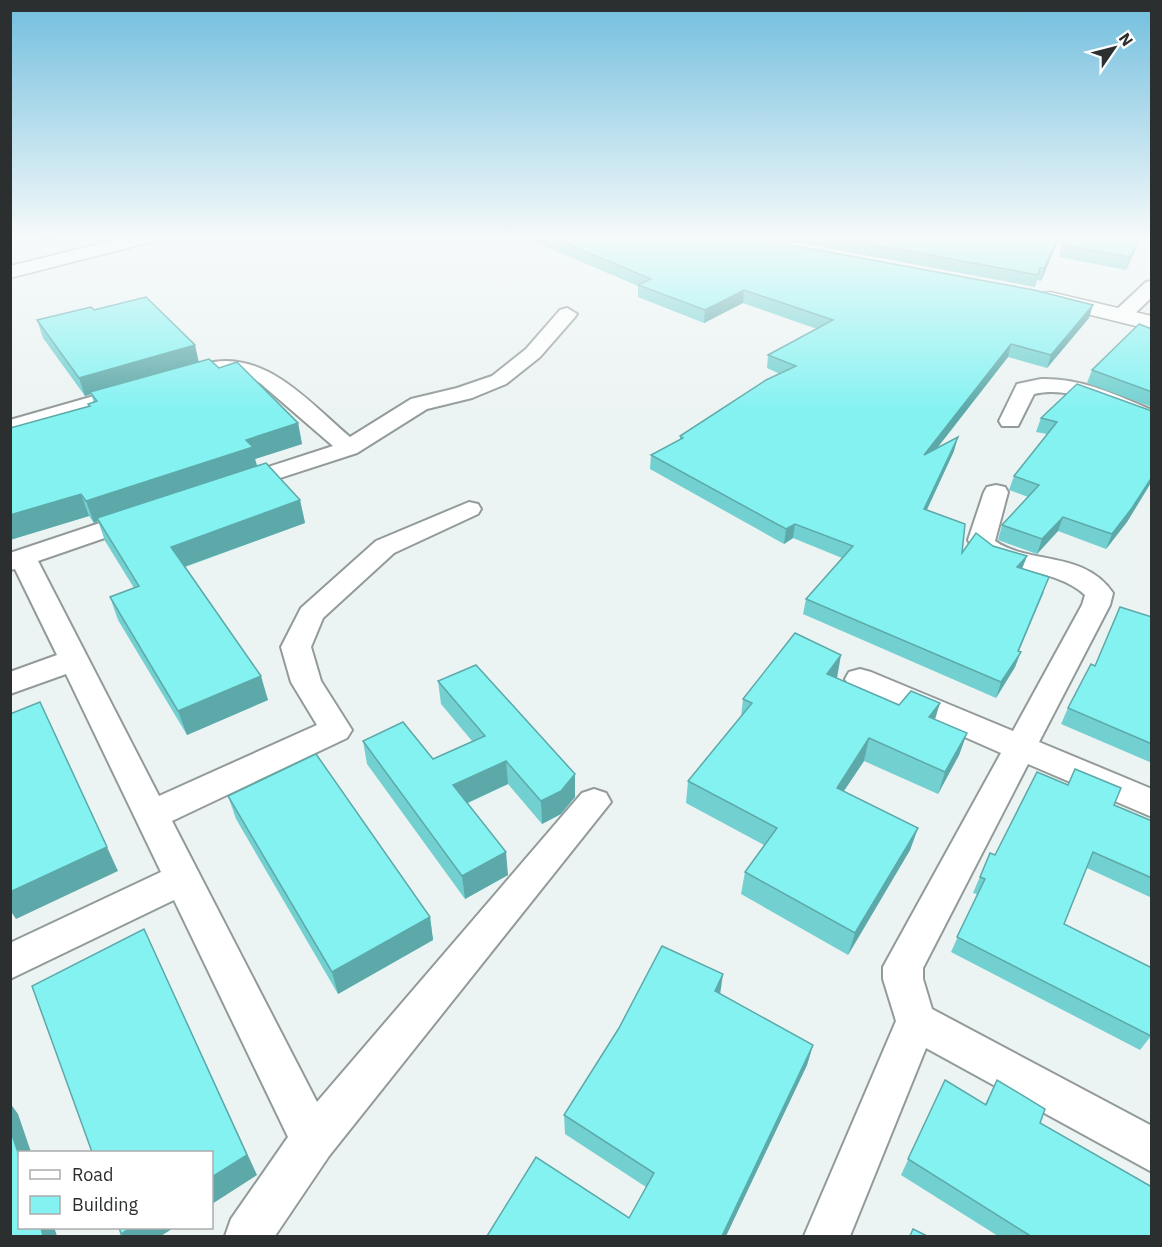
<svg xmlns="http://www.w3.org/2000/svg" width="1162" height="1247" font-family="'IBM Plex Sans',sans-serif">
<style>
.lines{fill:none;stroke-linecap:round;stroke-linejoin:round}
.minor-casing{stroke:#939a9a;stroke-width:4}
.tertiary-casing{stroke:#939a9a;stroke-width:3}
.secondary-casing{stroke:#939a9a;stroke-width:3}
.minor{fill:#fff;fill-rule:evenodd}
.tertiary{fill:#fff;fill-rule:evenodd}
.secondary{fill:#fff;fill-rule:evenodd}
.wall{fill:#72d0d0}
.shaded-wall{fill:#5da9a9}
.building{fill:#85f2f2;stroke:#5da9a9;stroke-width:1.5}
</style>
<rect width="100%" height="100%" fill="#ecf3f3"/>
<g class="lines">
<g class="minor-casing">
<g id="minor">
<path d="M1152 281V297L1129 319H1115L1112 315 1115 311 1146 282Z"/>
<path d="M567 308 577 314 574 318 540 357 506 384 472 398 427 409 357 453 240 491 231 489 228 484 231 479 333 446 260 383C239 373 222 371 199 378 190 380 182 384 172 381L169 377 172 373C189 368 208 361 226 361 276 361 315 408 350 437L411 399 457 388 492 376 526 349 560 310Z"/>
<path d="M1041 379C1081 378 1115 394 1152 410V425C1111 414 1078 384 1034 394L1018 426H1002L999 421 1017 384Z"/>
<path d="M129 386 137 387 140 392 137 397 10 434V420Z"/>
<path d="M996 485 1005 487 1008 492 995 541C1029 565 1084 550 1113 593L1110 605 1039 742 1152 789V817L1028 764 923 968V979L932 1009 1152 1126V1172L926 1048 850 1236H804L896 1021 883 979V967L1001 753 849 686 845 679 849 672 860 669 871 672 1013 731 1082 605 1085 595C1053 564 985 574 968 540L984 492 987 487Z"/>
<path d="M469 502 478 504 481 509 478 514 394 553 323 618 311 647 321 681 352 730 347 738 172 821 317 1102 582 793 594 789 606 793 611 802 329 1156 275 1236H225L231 1219 288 1137 174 900 10 979V943L161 872 66 674 10 694V672L57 655 15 569 10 570V553L139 510 148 513 152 518 148 523 38 561 159 796 317 725 291 682 281 647 301 608 376 541Z"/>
</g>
</g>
<g class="tertiary-casing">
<path id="tertiary" d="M1050 292 1152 316V330L1042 303 1039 298 1042 293Z"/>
</g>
<g class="secondary-casing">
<path id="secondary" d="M130 236H162L159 240 10 278V266Z"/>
</g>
<use href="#minor" class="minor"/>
<use href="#tertiary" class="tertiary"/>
<use href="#secondary" class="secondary"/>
</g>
<g class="wall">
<path d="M521 236H742L1089 318 1047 368 1008 357 937 448 954 451 927 510 962 553 993 546 1027 556 1022 569 1044 592 1019 651 1015 667 996 698 803 614 806 599 842 558 793 538 784 544 650 469 651 455 680 440V436L780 374 767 368 768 355 817 329 743 303 704 323 638 297V286Z"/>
<path d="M763 236H1059L1056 246 1041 281 1037 280 1035 287Z"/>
<path d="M1065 236H1142L1126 270 1059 257Z"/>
<path d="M94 310 199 361 219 368 298 423 302 444 255 459 257 466 300 500 305 523 185 567 268 700 187 735 118 620 110 597 134 588 105 541 98 521 94 523 89 516 10 540 89 406 88 404 94 403 91 394 85 396 43 338 37 320Z"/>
<path d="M1152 329V407L1087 383 1092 370Z"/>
<path d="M1152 411V481L1127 522 1106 549 1058 531 1037 554 998 540 1002 525 1028 497 1009 490 1014 476 1047 434 1036 432 1041 418Z"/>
<path d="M1152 617V763L1061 724 1068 708 1095 666Z"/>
<path d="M836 678 967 733 959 755 938 794 864 761 844 791 918 828 910 850 848 955 741 894 745 872 764 845 686 803 688 781 741 717 743 699Z"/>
<path d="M438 681 575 774V797L561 814 542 824 508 784 468 803 508 875 465 899 367 764 363 741 433 759 472 741 441 704Z"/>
<path d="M228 796 430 917 433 940 338 994 236 819Z"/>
<path d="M1114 805 1152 821V898L1087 868 1064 924 1151 1036 1140 1050 951 952 977 894 973 893 990 853 995 855Z"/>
<path d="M720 994 813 1045 807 1065 726 1236H487L629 1218 646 1187 565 1134 564 1115Z"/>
<path d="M945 1080 985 1104 997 1080 1152 1236H998L901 1175Z"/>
</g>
<g class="shaded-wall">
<path d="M35 236H76L37 243Z"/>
<path d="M1059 236 1056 246 1041 281 1044 268Z"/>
<path d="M1141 236H1142L1126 270 1130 257Z"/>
<path d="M744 290 743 303 704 323 705 310Z"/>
<path d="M1093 305 1089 318 1047 368 1051 355Z"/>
<path d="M1011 344 1008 357 920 470 924 455Z"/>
<path d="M195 345 199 363 90 392 91 394 85 396 79 378Z"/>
<path d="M298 423 302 444 255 459 258 469 97 518 98 521 94 523 86 501 246 440Z"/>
<path d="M958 437 954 451 920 524 924 509Z"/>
<path d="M1152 477V481L1127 522 1106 549 1112 534Z"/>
<path d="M81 494 89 516 10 540V515Z"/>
<path d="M300 500 305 523 178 569 171 547Z"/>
<path d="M1063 517 1058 531 1037 554 1042 539Z"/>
<path d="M795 524 793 538 784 544 786 529Z"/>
<path d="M1027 556 1021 571 1017 567Z"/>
<path d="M1049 577 1014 663 1021 652 1015 667 996 698 1001 682 1018 651Z"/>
<path d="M841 655 837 678 823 697 827 674Z"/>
<path d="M261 676 268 700 187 735 178 711Z"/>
<path d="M940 703 933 726 929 717Z"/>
<path d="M51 725 118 871 16 919 10 910V892Z"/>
<path d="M967 733 959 755 938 794 945 772Z"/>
<path d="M869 738 864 761 831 810 837 788Z"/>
<path d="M506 761 508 784 456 808 453 785Z"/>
<path d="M575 774V797L561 814 542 824 541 801Z"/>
<path d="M918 828 910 850 848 955 855 933Z"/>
<path d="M506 852 508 875 465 899 462 876Z"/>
<path d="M430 917 433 940 338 994 332 972Z"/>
<path d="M144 929 257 1175 212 1204V1177Z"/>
<path d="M723 974 720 995 715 991Z"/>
<path d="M813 1045 807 1065 726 1236H722Z"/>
<path d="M10 1103 18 1114 31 1152H20V1158L10 1129Z"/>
<path d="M41 1227H54L57 1236H43Z"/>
<path d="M131 1227H175L161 1236H123L121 1234Z"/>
</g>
<g class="building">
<path d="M549 236H742L1034 290 1093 305 1051 355 1011 344 924 455 958 437 924 509 965 524 962 553 976 533 993 546 1027 556 1017 567 1049 577 1018 651 1021 652 1001 682 806 599 853 546 795 524 786 529 651 455 683 438 680 436 766 380 796 366 768 355 833 320 744 290 705 310 638 285 651 279Z"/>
<path d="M827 236H1059L1044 268H1040L1038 275Z"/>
<path d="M1065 236H1141L1130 257 1062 245Z"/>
<path d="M146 297 195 345 79 378 37 320 91 307 94 310Z"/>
<path d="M1139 324 1152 329V392L1092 370Z"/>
<path d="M209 359 219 368 237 362 298 423 246 440 253 447 86 501 81 494 10 515V428L90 406 88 404 97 401 90 392Z"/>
<path d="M1077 384 1152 411V477L1132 508 1112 534 1063 517 1042 539 1002 525 1039 485 1014 476 1057 422 1041 418Z"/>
<path d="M266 463 300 500 171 547 261 676 178 711 110 597 139 586 97 518Z"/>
<path d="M1120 607 1152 617V744L1068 708 1091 664 1095 666Z"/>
<path d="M795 633 841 655 827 674 899 705 911 691 940 703 929 717 967 733 945 772 869 738 837 788 918 828 855 933 745 872 777 828 688 781 752 703 743 699Z"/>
<path d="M476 665 575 774 561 791 541 801 506 761 453 785 506 852 462 876 363 741 403 722 433 759 485 736 438 681Z"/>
<path d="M40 702 107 847 10 892V714Z"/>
<path d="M316 754 430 917 332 972 228 796Z"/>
<path d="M1075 769 1121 788 1114 805 1152 821V878L1093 852 1064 924 1152 968V1033L1151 1036 957 937 985 879 980 877 990 853 995 855 1037 772 1068 785Z"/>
<path d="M144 929 247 1155 212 1177V1152H92L32 986Z"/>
<path d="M662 946 723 974 715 991 813 1045 722 1236H487L536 1157 629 1218 654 1173 564 1115 619 1028Z"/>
<path d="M945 1080 986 1105 997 1080 1045 1109 1040 1123 1152 1187V1236H1028L1029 1235 908 1159Z"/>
<path d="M10 1129 20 1158V1227H41L43 1236H10Z"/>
<path d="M119 1227H131L121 1234Z"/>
<path d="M913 1229 927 1236H910Z"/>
</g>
<linearGradient id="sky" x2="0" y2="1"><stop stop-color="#71bede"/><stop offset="0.58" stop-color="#f6fafa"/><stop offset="1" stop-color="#f6fafa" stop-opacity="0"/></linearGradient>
<rect width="1162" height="410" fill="url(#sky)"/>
<rect width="1162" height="1247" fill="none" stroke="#2c2f2f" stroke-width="24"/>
<rect x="18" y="1151" width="195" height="78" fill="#ffffff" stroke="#abacac" stroke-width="1.5"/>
<rect x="30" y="1170" width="30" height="9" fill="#ffffff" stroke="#abacac" stroke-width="1.5"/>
<text x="72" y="1181" font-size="18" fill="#2c2f2f">Road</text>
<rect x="30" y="1196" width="30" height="18" fill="#85f2f2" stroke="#abacac" stroke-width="1.5"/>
<text x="72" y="1211" font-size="18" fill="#2c2f2f">Building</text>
<g transform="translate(1114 48) rotate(55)" stroke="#ffffff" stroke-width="4.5" paint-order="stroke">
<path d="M0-4.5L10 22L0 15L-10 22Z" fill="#2c2f2f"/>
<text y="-9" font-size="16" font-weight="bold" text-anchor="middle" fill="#2c2f2f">N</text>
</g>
</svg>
